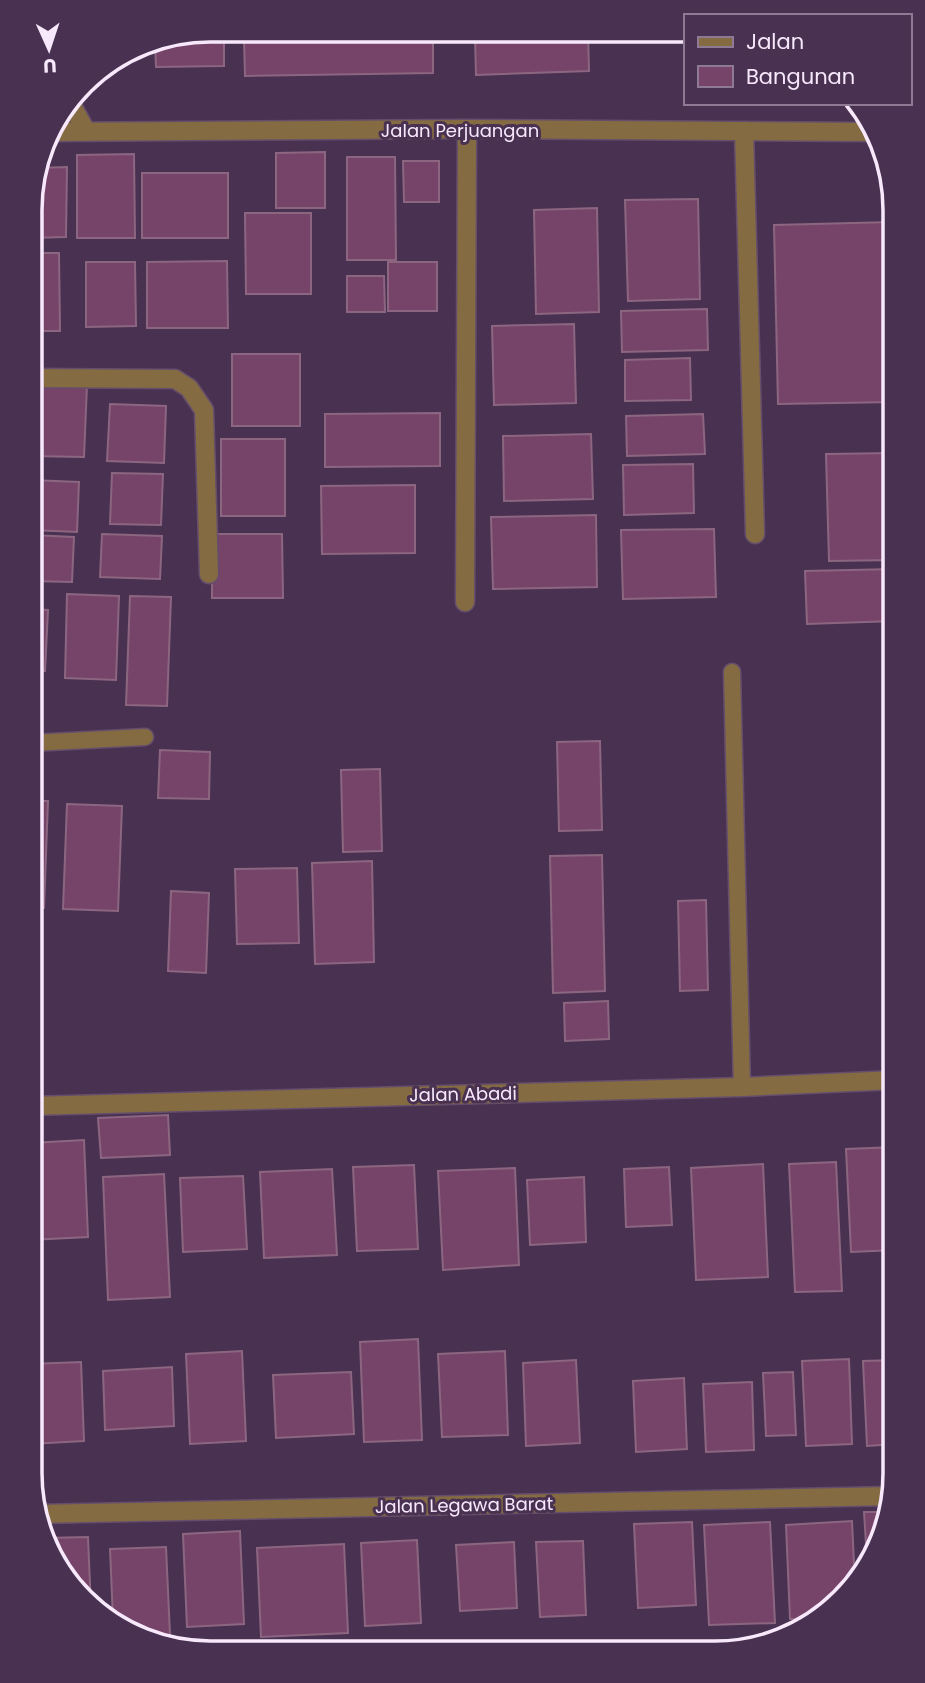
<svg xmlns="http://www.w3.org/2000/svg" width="925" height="1683" font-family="Poppins,sans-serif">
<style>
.building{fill:#764469;stroke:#8c6681;stroke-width:2}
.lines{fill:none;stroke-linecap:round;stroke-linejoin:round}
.service-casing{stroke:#654e6c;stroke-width:19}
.minor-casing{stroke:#654e6c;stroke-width:21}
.tertiary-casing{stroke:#654e6c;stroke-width:21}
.service{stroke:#856b42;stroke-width:16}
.minor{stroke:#856b42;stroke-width:18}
.tertiary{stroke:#856b42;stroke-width:18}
.labels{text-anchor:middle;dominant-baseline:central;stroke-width:6;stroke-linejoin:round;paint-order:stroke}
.street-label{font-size:18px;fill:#f7e8fc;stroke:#493151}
.rim{fill:none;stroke:#f7e8fc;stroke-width:3.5}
</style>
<rect width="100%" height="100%" fill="#493151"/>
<g class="building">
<path d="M588 32 589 71 476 75 475 37Z"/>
<path d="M626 32 685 33V39L626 40Z"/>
<path d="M224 35V66L156 67 155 41 179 36Z"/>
<path d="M433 36V73L245 76 244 39Z"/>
<path d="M325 152V208H276V153Z"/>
<path d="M134 154 135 238H77V155Z"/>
<path d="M347 157H395L396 260H347Z"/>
<path d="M403 161H439V202H404Z"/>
<path d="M67 167 66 237 31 238V187L37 168Z"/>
<rect x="142" y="173" width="86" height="65"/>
<path d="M698 199 700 299 628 301 625 200Z"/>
<path d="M597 208 599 312 536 314 534 210Z"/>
<path d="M245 213H311V294H246Z"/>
<path d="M892 222 895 402 778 404 774 225Z"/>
<path d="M31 253H59L60 331H31Z"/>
<path d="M227 261 228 328H147V262Z"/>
<path d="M86 262H135L136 326 86 327Z"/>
<rect x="388" y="262" width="49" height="49"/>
<path d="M347 276H384L385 312H347Z"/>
<path d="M707 309 708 350 622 352 621 311Z"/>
<path d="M574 324 576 403 494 405 492 326Z"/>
<rect x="232" y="354" width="68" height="72"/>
<path d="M690 358 691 400 625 401V360Z"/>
<path d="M31 383 87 385 84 457 31 456Z"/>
<path d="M110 404 166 406 164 463 107 461Z"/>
<path d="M440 413V466L325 467V414Z"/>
<path d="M703 414 705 454 627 456 626 416Z"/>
<path d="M591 434 593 499 504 501 503 436Z"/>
<rect x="221" y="439" width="64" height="77"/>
<path d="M895 453V560L829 561 826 454Z"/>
<path d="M693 464 694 513 624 515 623 465Z"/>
<path d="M112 473 163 474 161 525 110 524Z"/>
<path d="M31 480 79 482 77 532 31 530Z"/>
<path d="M415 485V553L322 554 321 486Z"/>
<path d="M596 515 597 587 493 589 491 517Z"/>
<path d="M714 529 716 597 623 599 621 530Z"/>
<path d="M102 534 162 536 160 579 100 577Z"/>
<path d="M212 534H282L283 598H212Z"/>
<path d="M31 535 74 537 72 582 31 581Z"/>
<path d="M895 569V621L807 624 805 571Z"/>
<path d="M67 594 119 596 116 680 65 678Z"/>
<path d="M130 596 171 597 167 706 126 705Z"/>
<path d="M31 609 48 610 45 671H31Z"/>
<path d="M600 741 602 830 559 831 557 742Z"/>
<path d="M160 750 210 752 209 799 158 798Z"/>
<path d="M380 769 382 851 343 852 341 770Z"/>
<path d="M31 801H48L44 908 30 907Z"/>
<path d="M67 804 122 806 118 911 63 909Z"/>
<path d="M602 855 605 991 553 993 550 856Z"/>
<path d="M372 861 374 962 315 964 312 863Z"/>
<path d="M297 868 299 943 237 944 235 869Z"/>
<path d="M171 891 209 893 206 973 168 971Z"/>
<path d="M706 900 708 990 680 991 678 901Z"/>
<path d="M608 1001 609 1039 565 1041 564 1003Z"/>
<path d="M168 1115 170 1155 101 1158 98 1118Z"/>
<path d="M84 1140 88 1237 30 1240V1143Z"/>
<path d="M895 1147V1250L851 1252 846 1149Z"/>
<path d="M836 1162 842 1291 795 1292 789 1164Z"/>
<path d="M763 1164 768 1277 696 1280 691 1168Z"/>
<path d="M414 1165 418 1249 357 1251 353 1167Z"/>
<path d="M669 1167 672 1225 626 1227 624 1169Z"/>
<path d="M515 1168 519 1265 443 1270 438 1171Z"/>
<path d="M332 1169 337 1255 264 1258 260 1172Z"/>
<path d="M164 1174 170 1297 108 1300 103 1177Z"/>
<path d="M243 1176 247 1249 183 1252 180 1178Z"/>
<path d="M584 1177 586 1242 530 1245 527 1180Z"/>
<path d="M418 1339 422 1440 364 1442 360 1342Z"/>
<path d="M242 1351 246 1441 190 1444 186 1354Z"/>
<path d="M505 1351 508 1435 442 1437 438 1354Z"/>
<path d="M849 1359 852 1444 806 1446 802 1361Z"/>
<path d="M576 1360 580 1443 526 1446 523 1363Z"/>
<path d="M895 1360V1444L867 1446 863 1361Z"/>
<path d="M81 1362 84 1441 30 1444V1364Z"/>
<path d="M172 1367 174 1426 105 1430 103 1371Z"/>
<path d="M351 1372 354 1434 276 1438 273 1375Z"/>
<path d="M793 1372 796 1435 766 1436 763 1373Z"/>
<path d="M684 1378 687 1449 636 1452 633 1381Z"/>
<path d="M752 1382 754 1450 706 1452 703 1384Z"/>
<path d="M864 1512H885L867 1560Z"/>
<path d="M852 1521 855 1585 808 1619H790L786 1525Z"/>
<path d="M692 1522 696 1605 638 1608 634 1524Z"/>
<path d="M770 1522 775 1623 709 1625 704 1525Z"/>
<path d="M240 1531 244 1624 187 1627 183 1534Z"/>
<path d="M88 1537 91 1608 44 1538Z"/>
<path d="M417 1540 421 1623 365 1626 361 1543Z"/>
<path d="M583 1541 586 1615 540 1617 536 1542Z"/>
<path d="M514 1542 517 1608 460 1611 456 1545Z"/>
<path d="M344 1544 348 1633 261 1637 257 1548Z"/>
<path d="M166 1547 170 1635H151L113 1619 110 1549Z"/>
<path d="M719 1647 720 1652 715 1653H662L661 1649Z"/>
</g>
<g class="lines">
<g class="service-casing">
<g id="service">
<path d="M732 672 742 1087"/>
<path d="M31 743 145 737"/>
</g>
</g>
<g class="minor-casing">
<g id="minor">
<path d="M70 102 86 131"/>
<path d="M744 131 755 534"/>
<path d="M48 132 467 129 872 132"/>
<path d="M31 378 175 379 189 388 204 410 209 574"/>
<path d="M465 602 467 129"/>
<path d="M37 1514 891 1496"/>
</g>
</g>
<g class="tertiary-casing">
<path id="tertiary" d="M30 1106 742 1087 895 1080"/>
</g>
<use href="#service" class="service"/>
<use href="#minor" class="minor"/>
<use href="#tertiary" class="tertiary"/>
</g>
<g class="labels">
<g class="street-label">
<text x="460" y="130">Jalan Perjuangan</text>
<text transform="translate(463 1094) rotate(-1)">Jalan Abadi</text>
<text transform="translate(464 1505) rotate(-1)">Jalan Legawa Barat</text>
</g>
</g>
<path d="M0 0H925V1683H0ZM210 42H715A168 168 0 0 1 883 210V1473A168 168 0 0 1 715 1641H210A168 168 0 0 1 42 1473V210A168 168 0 0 1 210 42Z" fill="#493151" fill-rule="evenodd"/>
<path class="rim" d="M210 42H715A168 168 0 0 1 883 210V1473A168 168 0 0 1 715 1641H210A168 168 0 0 1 42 1473V210A168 168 0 0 1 210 42Z"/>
<rect x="684" y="14" width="228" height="91" fill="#493151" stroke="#8f7a95" stroke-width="2"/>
<rect x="698" y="37" width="35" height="10" fill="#856b42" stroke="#8f7a95" stroke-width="2"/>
<text x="746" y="49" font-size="21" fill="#f7e8fc">Jalan</text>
<rect x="698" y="66" width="35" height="21" fill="#764469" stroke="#8f7a95" stroke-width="2"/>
<text x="746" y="84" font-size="21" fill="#f7e8fc">Bangunan</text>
<g transform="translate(49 49) rotate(177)" stroke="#493151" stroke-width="5" paint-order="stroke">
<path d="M0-5L12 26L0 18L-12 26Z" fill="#f7e8fc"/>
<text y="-10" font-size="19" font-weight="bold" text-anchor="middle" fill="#f7e8fc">U</text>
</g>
</svg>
